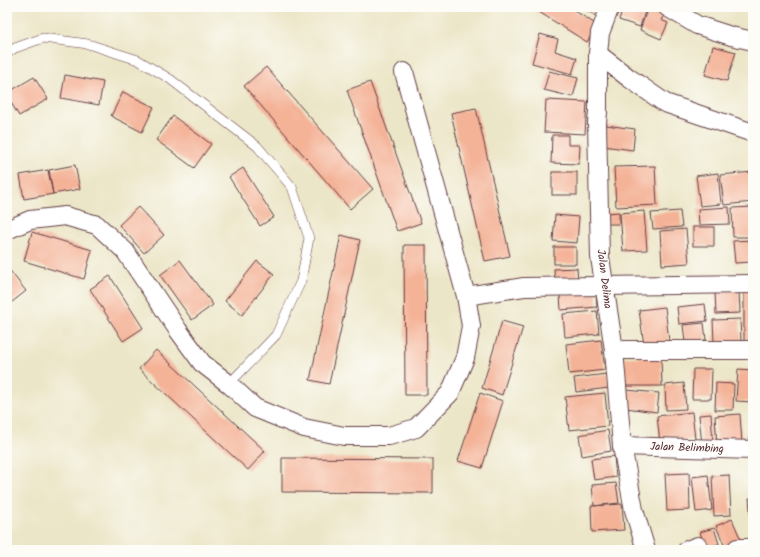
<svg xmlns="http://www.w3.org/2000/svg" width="760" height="557" font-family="Kalam,sans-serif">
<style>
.building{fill:#f4b297}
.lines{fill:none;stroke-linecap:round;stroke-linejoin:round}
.service-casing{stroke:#623d43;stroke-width:10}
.minor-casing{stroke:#623d43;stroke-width:20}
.service{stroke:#fff;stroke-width:9}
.minor{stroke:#fff;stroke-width:18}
.labels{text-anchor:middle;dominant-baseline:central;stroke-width:3;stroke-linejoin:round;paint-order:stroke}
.street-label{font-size:11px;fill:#4a1f2b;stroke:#fdfcf7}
</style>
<rect width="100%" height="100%" fill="#fdfcf7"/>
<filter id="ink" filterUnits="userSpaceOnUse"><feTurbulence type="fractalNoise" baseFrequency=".025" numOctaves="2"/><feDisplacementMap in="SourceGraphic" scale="8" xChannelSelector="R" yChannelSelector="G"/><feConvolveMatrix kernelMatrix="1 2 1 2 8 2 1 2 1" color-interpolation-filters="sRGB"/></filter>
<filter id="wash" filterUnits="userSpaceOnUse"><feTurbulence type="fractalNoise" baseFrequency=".012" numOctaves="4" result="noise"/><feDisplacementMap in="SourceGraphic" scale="16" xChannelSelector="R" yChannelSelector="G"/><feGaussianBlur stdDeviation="0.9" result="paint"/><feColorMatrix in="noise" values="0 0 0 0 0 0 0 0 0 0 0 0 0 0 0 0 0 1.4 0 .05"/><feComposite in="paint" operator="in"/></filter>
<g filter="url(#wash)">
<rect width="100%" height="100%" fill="#ece6c8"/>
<g id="blocks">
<g class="building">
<path d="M531 7H569L597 25 587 42Z"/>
<path d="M581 7H604L598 17Z"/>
<path d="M623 7H643L646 8 640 27 619 20Z"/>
<path d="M648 7H659L658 10 665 14 661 20 668 23 661 39 640 30Z"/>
<path d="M540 34 558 39 555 51 577 58 572 74 532 63Z"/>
<path d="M713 46 736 52 727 81 705 75Z"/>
<path d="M266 67 373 189 350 209 244 86Z"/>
<path d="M549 71 578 78 573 97 544 90Z"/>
<path d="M65 75 103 82 99 105 61 98Z"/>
<path d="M34 77 48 99 19 116 7 96V93Z"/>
<path d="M370 82 421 223 397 231 347 90Z"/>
<path d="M123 92 154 107 142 132 111 116Z"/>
<path d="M546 100 587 102 585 134 544 132Z"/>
<path d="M476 108 510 256 485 261 451 113Z"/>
<path d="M173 116 211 144 194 168 156 140Z"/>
<path d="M606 125 635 129 633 150 603 146Z"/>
<path d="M552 135H568V145H580L579 164 551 163Z"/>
<path d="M75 165 80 189 53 194 49 170Z"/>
<path d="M655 166 657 205 616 207 614 167Z"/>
<path d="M243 168 274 217 260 226 229 177Z"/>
<path d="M48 170 53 194 24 199 20 175Z"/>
<rect x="552" y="172" width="25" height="23"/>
<path d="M753 172V202L724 205 720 175Z"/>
<path d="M718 173 721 204 700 206 696 176Z"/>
<path d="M138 207 164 235 144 253 119 225Z"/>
<path d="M729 207 730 224 699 225 698 209Z"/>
<path d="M753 207V237H733L732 208Z"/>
<path d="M644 211 647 250 623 251 620 213Z"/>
<path d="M680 211 682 227 653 229 651 213Z"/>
<path d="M619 212V224H606V213Z"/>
<path d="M555 215 579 217 577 243 553 241Z"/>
<rect x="693" y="227" width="21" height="19"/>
<path d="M686 229 689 263 662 265 660 231Z"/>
<path d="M32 232 92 250 84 279 24 261Z"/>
<path d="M341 235 360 240 329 384 310 380Z"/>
<path d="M753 240V262L735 263 733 241Z"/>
<path d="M404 245H426L427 395H405Z"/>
<rect x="554" y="247" width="22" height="17"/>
<path d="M180 260 213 305 192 320 160 275Z"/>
<path d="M257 261 274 274 242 315 225 301Z"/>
<path d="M7 267 26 291 7 306Z"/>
<path d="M577 268 578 282 555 283 554 269Z"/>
<path d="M110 276 143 328 123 341 90 289Z"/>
<rect x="744" y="289" width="9" height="52"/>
<path d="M739 290 740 313 716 314 715 291Z"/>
<path d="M596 292 597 307 561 310 560 295Z"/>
<path d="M705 304 707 321 679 324 677 307Z"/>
<path d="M665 307 669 341 644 345 639 310Z"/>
<path d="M597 311 599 334 565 337 563 314Z"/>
<path d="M740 319 741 341 714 342 713 320Z"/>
<path d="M502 321 523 327 502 395 482 388Z"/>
<path d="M704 323 706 340 685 342 683 325Z"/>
<path d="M601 340 605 370 569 374 566 344Z"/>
<path d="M156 350 265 451 248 470 139 369Z"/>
<path d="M624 357H661L662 386H625Z"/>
<path d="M693 369H712L711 399H692Z"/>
<path d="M738 369 753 370V402L736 401Z"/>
<path d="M607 374 609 388 576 392 574 378Z"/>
<path d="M684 383 686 409 666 410 665 385Z"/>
<path d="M716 383 734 384 733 410H715Z"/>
<path d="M626 390 659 393 657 412 625 408Z"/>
<path d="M480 393 503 401 482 468 458 461Z"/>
<path d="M605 393 608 426 569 430 565 397Z"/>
<path d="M692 412 695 439 660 443 657 416Z"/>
<path d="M752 412H753V446L749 445Z"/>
<path d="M711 414 713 444 702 445 699 415Z"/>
<path d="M740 414 742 444 717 446 715 416Z"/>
<path d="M608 430 611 451 582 456 579 435Z"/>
<path d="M614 456 616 477 594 480 591 459Z"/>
<path d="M282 458 433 459V493L282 492Z"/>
<path d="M689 473 690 510 667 511 665 474Z"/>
<path d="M708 475 712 510 696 512 692 477Z"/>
<path d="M729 475 731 515 714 516 712 476Z"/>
<path d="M616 483 619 503 594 506 592 485Z"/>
<path d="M749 498H753V535H752Z"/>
<path d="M622 504 624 530 592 532 591 506Z"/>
<path d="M732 519 741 540 725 547 716 526Z"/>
<path d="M714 528 719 544 705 548 700 532Z"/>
</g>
</g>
</g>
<g filter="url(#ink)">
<use href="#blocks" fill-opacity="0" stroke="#623d43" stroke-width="1"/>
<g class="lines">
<g class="service-casing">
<path id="service" d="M7 53 15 48 43 38 88 44 138 60 170 79 257 146 292 187 309 238 301 281 276 335 229 384"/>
</g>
<g class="minor-casing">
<g id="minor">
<path d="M610 7 600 33 598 54V112L597 123 600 257 614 350 622 446 634 510 646 550"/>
<path d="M667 7 697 25 731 36 753 41"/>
<path d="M598 54 629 78 665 103 753 133"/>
<path d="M404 72 466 296 524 287 753 284"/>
<path d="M7 230 30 220 65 216 97 225 125 251 178 330 202 363 229 384 255 408 304 428 344 436H389L416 428 450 393 465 358 471 326 466 296"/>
<path d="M614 350H753"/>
<path d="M622 446 753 450"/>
<path d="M737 548H753"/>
<path d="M687 550 698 546"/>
</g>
</g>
<use href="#service" class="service"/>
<use href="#minor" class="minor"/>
</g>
</g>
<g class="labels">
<g class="street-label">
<text transform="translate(604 279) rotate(83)">Jalan Delima</text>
<text transform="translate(687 448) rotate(2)">Jalan Belimbing</text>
</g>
</g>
<rect width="760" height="557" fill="none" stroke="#fdfcf7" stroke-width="24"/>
</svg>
